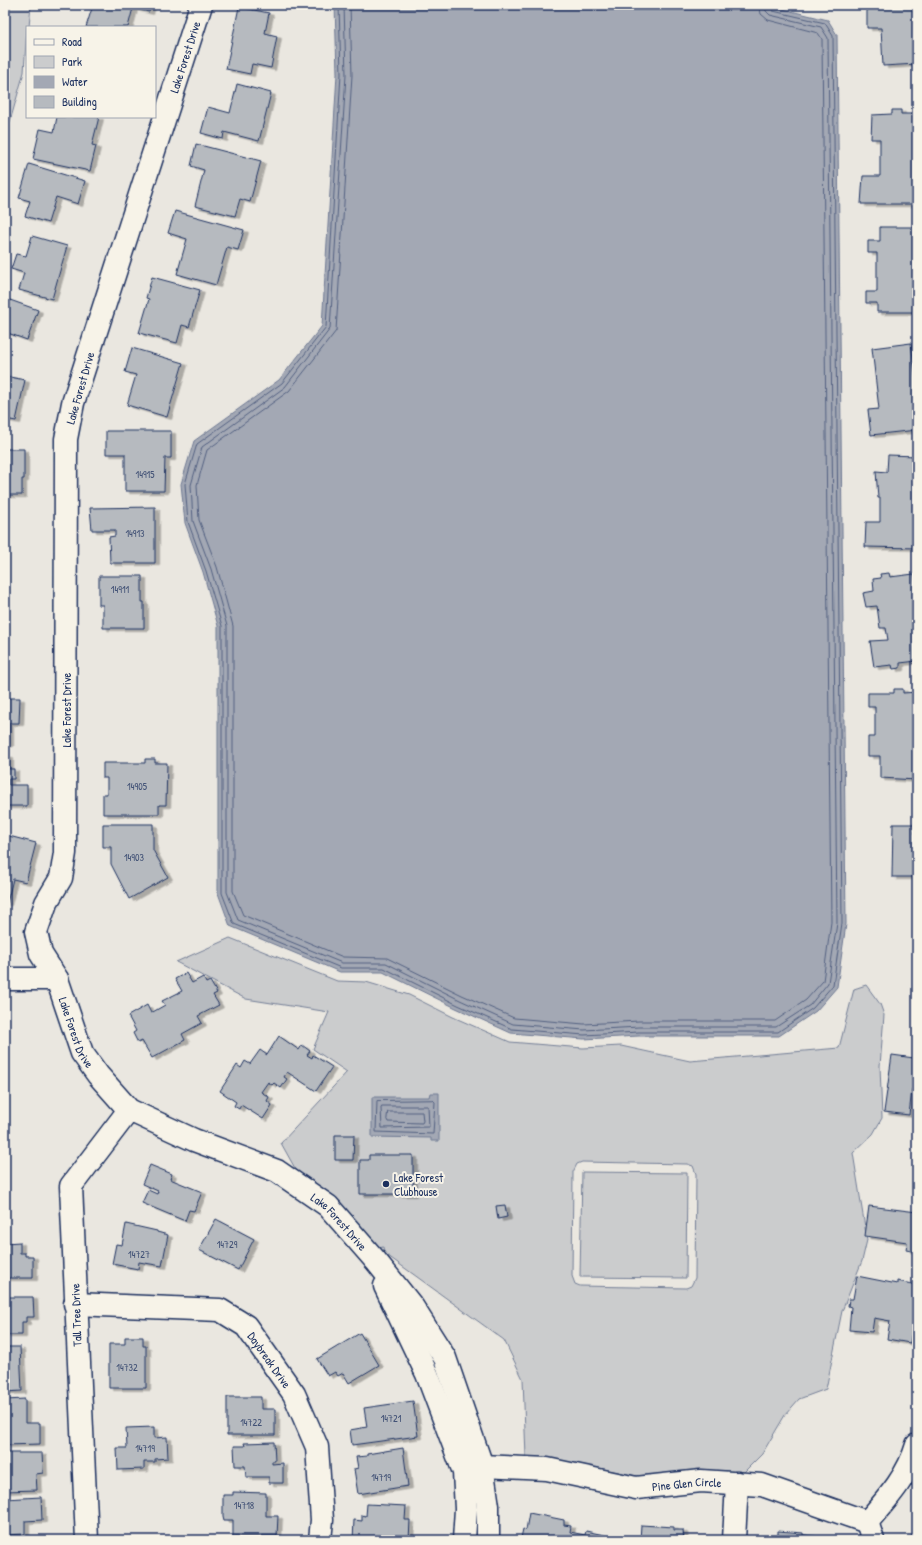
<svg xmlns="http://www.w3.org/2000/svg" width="922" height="1545" font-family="'Patrick Hand',sans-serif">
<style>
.green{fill:#cbcccd;stroke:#737e96;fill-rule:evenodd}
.water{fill:#a3a8b4;stroke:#6d7892}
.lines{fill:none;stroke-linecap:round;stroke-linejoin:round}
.shore{stroke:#515f80;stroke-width:1}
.building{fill:#b6babf;stroke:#1b2f5e;filter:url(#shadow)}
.street-casing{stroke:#1b2f5e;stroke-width:25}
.street{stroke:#f7f3e8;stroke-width:22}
.poi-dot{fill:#1b2f5e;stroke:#f7f3e8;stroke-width:1.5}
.labels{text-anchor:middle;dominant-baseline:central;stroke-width:4;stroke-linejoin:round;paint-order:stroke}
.number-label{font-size:10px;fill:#425276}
.street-label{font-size:12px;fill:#1b2f5e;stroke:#f7f3e8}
.poi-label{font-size:12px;fill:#1b2f5e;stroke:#f7f3e8;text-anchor:start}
</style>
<defs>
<filter id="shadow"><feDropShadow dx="4.5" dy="2.5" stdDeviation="0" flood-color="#0004"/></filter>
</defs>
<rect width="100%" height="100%" fill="#eae7e0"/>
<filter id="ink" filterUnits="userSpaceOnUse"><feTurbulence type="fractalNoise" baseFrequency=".025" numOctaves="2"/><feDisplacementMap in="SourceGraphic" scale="8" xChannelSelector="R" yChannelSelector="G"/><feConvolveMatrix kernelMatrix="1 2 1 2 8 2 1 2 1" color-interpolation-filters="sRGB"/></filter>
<g filter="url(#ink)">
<g class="green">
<path d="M5 5H31L29 27H27L24 72 5 139Z"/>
<path d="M230 938 337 981 366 982 409 995 453 1017 510 1042 583 1048 621 1046 690 1061 839 1048 854 989 866 985 880 1004 884 1015 880 1066 882 1118 873 1134 853 1153 867 1240 862 1261 842 1311 826 1389 799 1399 785 1415 762 1454 744 1472 701 1470 637 1476 549 1458 526 1457 523 1379 504 1340 384 1253 383 1247 379 1248 376 1245 335 1198 296 1170 281 1143 347 1072 313 1049 329 1012 246 999 176 962ZM582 1162 687 1164 693 1166 696 1174 695 1278 691 1286 686 1288 580 1286 575 1284 572 1276 573 1172 577 1164Z"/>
<path d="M582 1172 687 1173 686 1278 580 1277Z"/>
</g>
<g class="water">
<path d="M335 5H766L828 20 837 35 846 924 837 987 816 1011 779 1036H639L584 1039 511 1033 456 1008 383 972H340L230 926 218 893V626L203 572 185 523 181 484 194 441 279 380 322 326 337 74Z"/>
<path d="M430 1093H439V1141H431V1138L372 1137V1097H429Z"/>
</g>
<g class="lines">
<g class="shore">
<path d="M339 5 341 74 326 327 282 383 197 444 185 484 188 522 206 571 222 626V893L234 924 341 968H384L458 1005 512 1029 584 1035 639 1032H778L813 1008 833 985 842 923 833 36 825 23 773 11 770 5"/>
<path d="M344 5 346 75 330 329 285 387 202 447 191 485 193 521 211 569 227 626V892L238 920 342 963H386L460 1000 513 1024 584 1030 639 1027H776L810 1005 828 983 837 923 828 38 821 27 770 15 766 11 765 5"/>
<path d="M350 5 352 75 336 331 289 391 207 450 197 485 199 520 217 567 233 626V891L243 915 343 957 387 958 462 995 514 1018 584 1024 639 1021H775L806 1000 823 981 831 922 822 39 818 33 768 20 761 14 759 5"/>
<path d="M433 1100 435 1102 433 1134 376 1132 377 1101Z"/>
<path d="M382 1106H428L429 1127 382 1128 381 1108Z"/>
<path d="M388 1112H422L423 1121 422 1123 388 1122 387 1120Z"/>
</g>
</g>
<g class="building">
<path d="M93 5H151L149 12 133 8 128 27H86Z"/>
<path d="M878 5H917V64L883 66 881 28H867V9L878 8Z"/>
<path d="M239 7 269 13 265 33 277 36 271 68 252 64 250 74 226 69Z"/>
<path d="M237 84 271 93 259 141 224 132 223 139 201 133 208 107 230 113Z"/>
<path d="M892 110H901V114H917V204H861L863 176H880V139H871L872 115 892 114Z"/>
<path d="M57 117H99L92 145 96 146 90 171 33 159 40 129 54 132Z"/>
<path d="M196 144 261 161 250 202 240 199 235 216 195 206 204 170 191 166Z"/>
<path d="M29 164 85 181 78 204 56 197 48 223 25 216 30 201 19 198Z"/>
<path d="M175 211 244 230 238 250 227 247 216 285 177 274 187 239 168 233Z"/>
<path d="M880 227H917V312H877V303H866V292H877V253H868V241H880Z"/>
<path d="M32 236 67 246 52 299 19 290 24 273 11 269 16 254 26 256Z"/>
<path d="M152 277 200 290 189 327 182 325 177 343 139 333 149 299 146 298Z"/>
<path d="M10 300 38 310 27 340 5 332V314Z"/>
<path d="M911 343 917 389V430L871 435 868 410 879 409 872 348Z"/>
<path d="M132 348 183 363 167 417 127 405 136 375 125 372Z"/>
<path d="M5 376 25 380 16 421 5 419Z"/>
<path d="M106 431H171V458H165L164 491H125V454H106Z"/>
<path d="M5 449H24V479H22V495H5Z"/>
<path d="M888 455 917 456V548L865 547 866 522H880V498H878L876 471 887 472Z"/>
<path d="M155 507V563H110L109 537 115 536V530H92L90 508Z"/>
<path d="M889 573 890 577 914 574 917 596V599H915L917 612V661L900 663V668L893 669 892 665 874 667 870 641 888 640 886 628H880L877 606 866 607 863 593 874 591 873 579 881 578 880 574Z"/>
<path d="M99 576H142V602H144V628H103V605H99Z"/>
<path d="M894 689H903V693L917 692V780L880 778V756H868V737H875V707H868V693H894Z"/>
<path d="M5 698H20L19 723H9V744H5Z"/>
<path d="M5 755H9V769H14V779H9V785H27V806H5Z"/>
<path d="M145 759H155V763H167L166 805H159V814H103V794H107V778H103V763H145Z"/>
<path d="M103 824H153V850L168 877 129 899 111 864V847H103Z"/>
<path d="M893 824H915V834H917V871H915V877H892Z"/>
<path d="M5 835 36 843 26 882 13 879 7 903H5Z"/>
<path d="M186 973 192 983 203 977 206 983 210 981 217 993 213 995 219 1005 198 1016 202 1023 182 1034 185 1040 152 1058 142 1041 138 1043 133 1033 136 1031 128 1016 147 1005 151 1013 165 1005 162 1001 182 991 175 979Z"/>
<path d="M279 1036 299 1050 302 1045 310 1051 307 1055 312 1058 313 1055 332 1067 316 1091 287 1072 284 1077 287 1079 281 1088 274 1083 272 1085 268 1082 261 1092 269 1097 267 1101 272 1105 263 1119 241 1105 239 1109 234 1106 236 1102 220 1091 237 1065 241 1068 245 1061 250 1064 260 1050 267 1055Z"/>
<path d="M915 1050H917V1090L912 1089 909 1115 884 1112 892 1055 914 1058Z"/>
<path d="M335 1135H354L353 1160H335Z"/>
<path d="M369 1155H413V1194H360V1160H369Z"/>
<path d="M150 1165 172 1174 170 1179 202 1192 194 1211 189 1210 185 1221 142 1203 148 1190 157 1194 158 1191 142 1184Z"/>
<path d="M505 1205 507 1217 498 1219 496 1206Z"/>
<path d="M869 1206 917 1212V1252L906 1250 907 1242 865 1236Z"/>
<path d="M216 1219 254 1239 238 1270 199 1250Z"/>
<path d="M126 1224 157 1231V1232L168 1235 162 1266 139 1262 138 1269 112 1264 116 1244 122 1245Z"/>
<path d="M20 1242V1253H25V1256H33V1278H5V1243Z"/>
<path d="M857 1276 897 1284V1281L917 1285V1319L915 1318 913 1326 910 1343 887 1339 890 1321 874 1318 872 1332 849 1330 851 1307 848 1306 849 1299H853Z"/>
<path d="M5 1297H33L34 1317H26V1322H22V1335H5Z"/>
<path d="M360 1333 379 1365 349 1383 343 1373 338 1376 335 1372 328 1376 317 1359Z"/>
<path d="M125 1337H143V1346H146V1388H109V1344H125Z"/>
<path d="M5 1347H20L22 1391 5 1392Z"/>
<path d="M227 1397H261V1409H275V1435H227Z"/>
<path d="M25 1399V1423H40V1444L5 1445V1400Z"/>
<path d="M413 1401 418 1436 352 1445 350 1430 367 1427 364 1408Z"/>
<path d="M154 1427V1438L167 1437 168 1458 155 1459V1462H144V1469L118 1470 117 1448H127L126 1428Z"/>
<path d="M274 1442 275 1461H272V1464L283 1463V1483H269V1477H246L245 1466H235L234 1446H245L244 1443Z"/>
<path d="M403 1448 408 1486 358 1494 354 1469 358 1468 356 1457 367 1456V1454Z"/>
<path d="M5 1453H42L43 1473 36 1474 37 1490 5 1491Z"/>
<path d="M233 1492 266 1493V1516H278L277 1536H233V1520H224L223 1516V1495H233Z"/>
<path d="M41 1497 42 1520 25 1521V1534L5 1535V1499Z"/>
<path d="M367 1504 406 1506 405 1520H410L409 1540H353L354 1520 362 1521V1515L366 1516Z"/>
<path d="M529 1513 564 1520V1525L571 1526 570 1532 585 1535 586 1531 608 1536V1540H524L525 1538H521L523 1529 526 1530Z"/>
<path d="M641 1525 674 1527V1530H683L684 1540H640Z"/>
<path d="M778 1531 803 1533V1535L821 1537V1540H778Z"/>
<path d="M917 1532V1540H906Z"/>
</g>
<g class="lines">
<g class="street-casing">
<g id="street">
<path id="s1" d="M201 5 73 403 66 439 65 853 61 878 46 903 36 932 41 954 57 979 82 1053 98 1075 129 1110 194 1140 277 1171 328 1206 376 1261 412 1306 445 1358 482 1466 488 1506V1540"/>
<path d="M5 979H57"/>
<path d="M385 1286 427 1374 464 1472 466 1509 464 1540"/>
<path id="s2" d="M75 1304 220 1310 246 1326 294 1394 317 1447 322 1520 320 1540"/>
<path id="s3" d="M482 1466 547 1469 636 1488 701 1481 762 1485 867 1522"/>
<path d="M867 1522C888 1498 908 1476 917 1445"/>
<path d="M867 1522 873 1540"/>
<path d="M87 1540 71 1186 129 1110"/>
<path d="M734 1540 737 1483"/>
</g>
</g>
<use href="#street" class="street"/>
</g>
</g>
<circle class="poi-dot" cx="386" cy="1184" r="4"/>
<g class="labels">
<g class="number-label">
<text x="145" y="474">14915</text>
<text x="135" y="533">14913</text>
<text x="120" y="589">14911</text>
<text x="137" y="786">14905</text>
<text x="134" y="857">14903</text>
<text x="227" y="1244">14729</text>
<text x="139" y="1254">14727</text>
<text x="127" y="1367">14732</text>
<text x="391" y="1418">14721</text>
<text x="251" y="1422">14722</text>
<text x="145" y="1448">14719</text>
<text x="381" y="1477">14719</text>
<text x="244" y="1505">14718</text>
</g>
<g class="street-label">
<text transform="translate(185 57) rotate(-72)">Lake Forest Drive</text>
<text transform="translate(80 388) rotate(-74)">Lake Forest Drive</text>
<text transform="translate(66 710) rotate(-90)">Lake Forest Drive</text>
<text stroke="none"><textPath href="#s1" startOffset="1063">Lake Forest Drive</textPath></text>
<text stroke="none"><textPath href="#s1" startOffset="1399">Lake Forest Drive</textPath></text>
<text transform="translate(76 1315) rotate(-92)">Tall Tree Drive</text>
<text stroke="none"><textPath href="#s2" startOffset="217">Daybreak Drive</textPath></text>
<text stroke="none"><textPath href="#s3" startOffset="207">Pine Glen Circle</textPath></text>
</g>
<g class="poi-label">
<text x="394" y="1177">Lake Forest<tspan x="394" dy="14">Clubhouse</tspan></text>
</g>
</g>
<rect width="922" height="1545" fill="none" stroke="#f7f3e8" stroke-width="20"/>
<rect x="10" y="10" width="902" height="1525" fill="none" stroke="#1b2f5e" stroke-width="1.5" filter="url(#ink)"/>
<rect x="26" y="26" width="130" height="92" fill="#f7f3e8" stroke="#9fa5b1"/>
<rect x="34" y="39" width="20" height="6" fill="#f7f3e8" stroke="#9fa5b1"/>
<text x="62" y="46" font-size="12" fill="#1b2f5e">Road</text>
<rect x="34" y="56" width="20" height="12" fill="#cbcccd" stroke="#9fa5b1"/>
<text x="62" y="66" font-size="12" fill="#1b2f5e">Park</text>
<rect x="34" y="76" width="20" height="12" fill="#a3a8b4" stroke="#9fa5b1"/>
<text x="62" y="86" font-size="12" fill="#1b2f5e">Water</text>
<rect x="34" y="96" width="20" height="12" fill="#b6babf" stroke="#9fa5b1"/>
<text x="62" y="106" font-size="12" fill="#1b2f5e">Building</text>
</svg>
